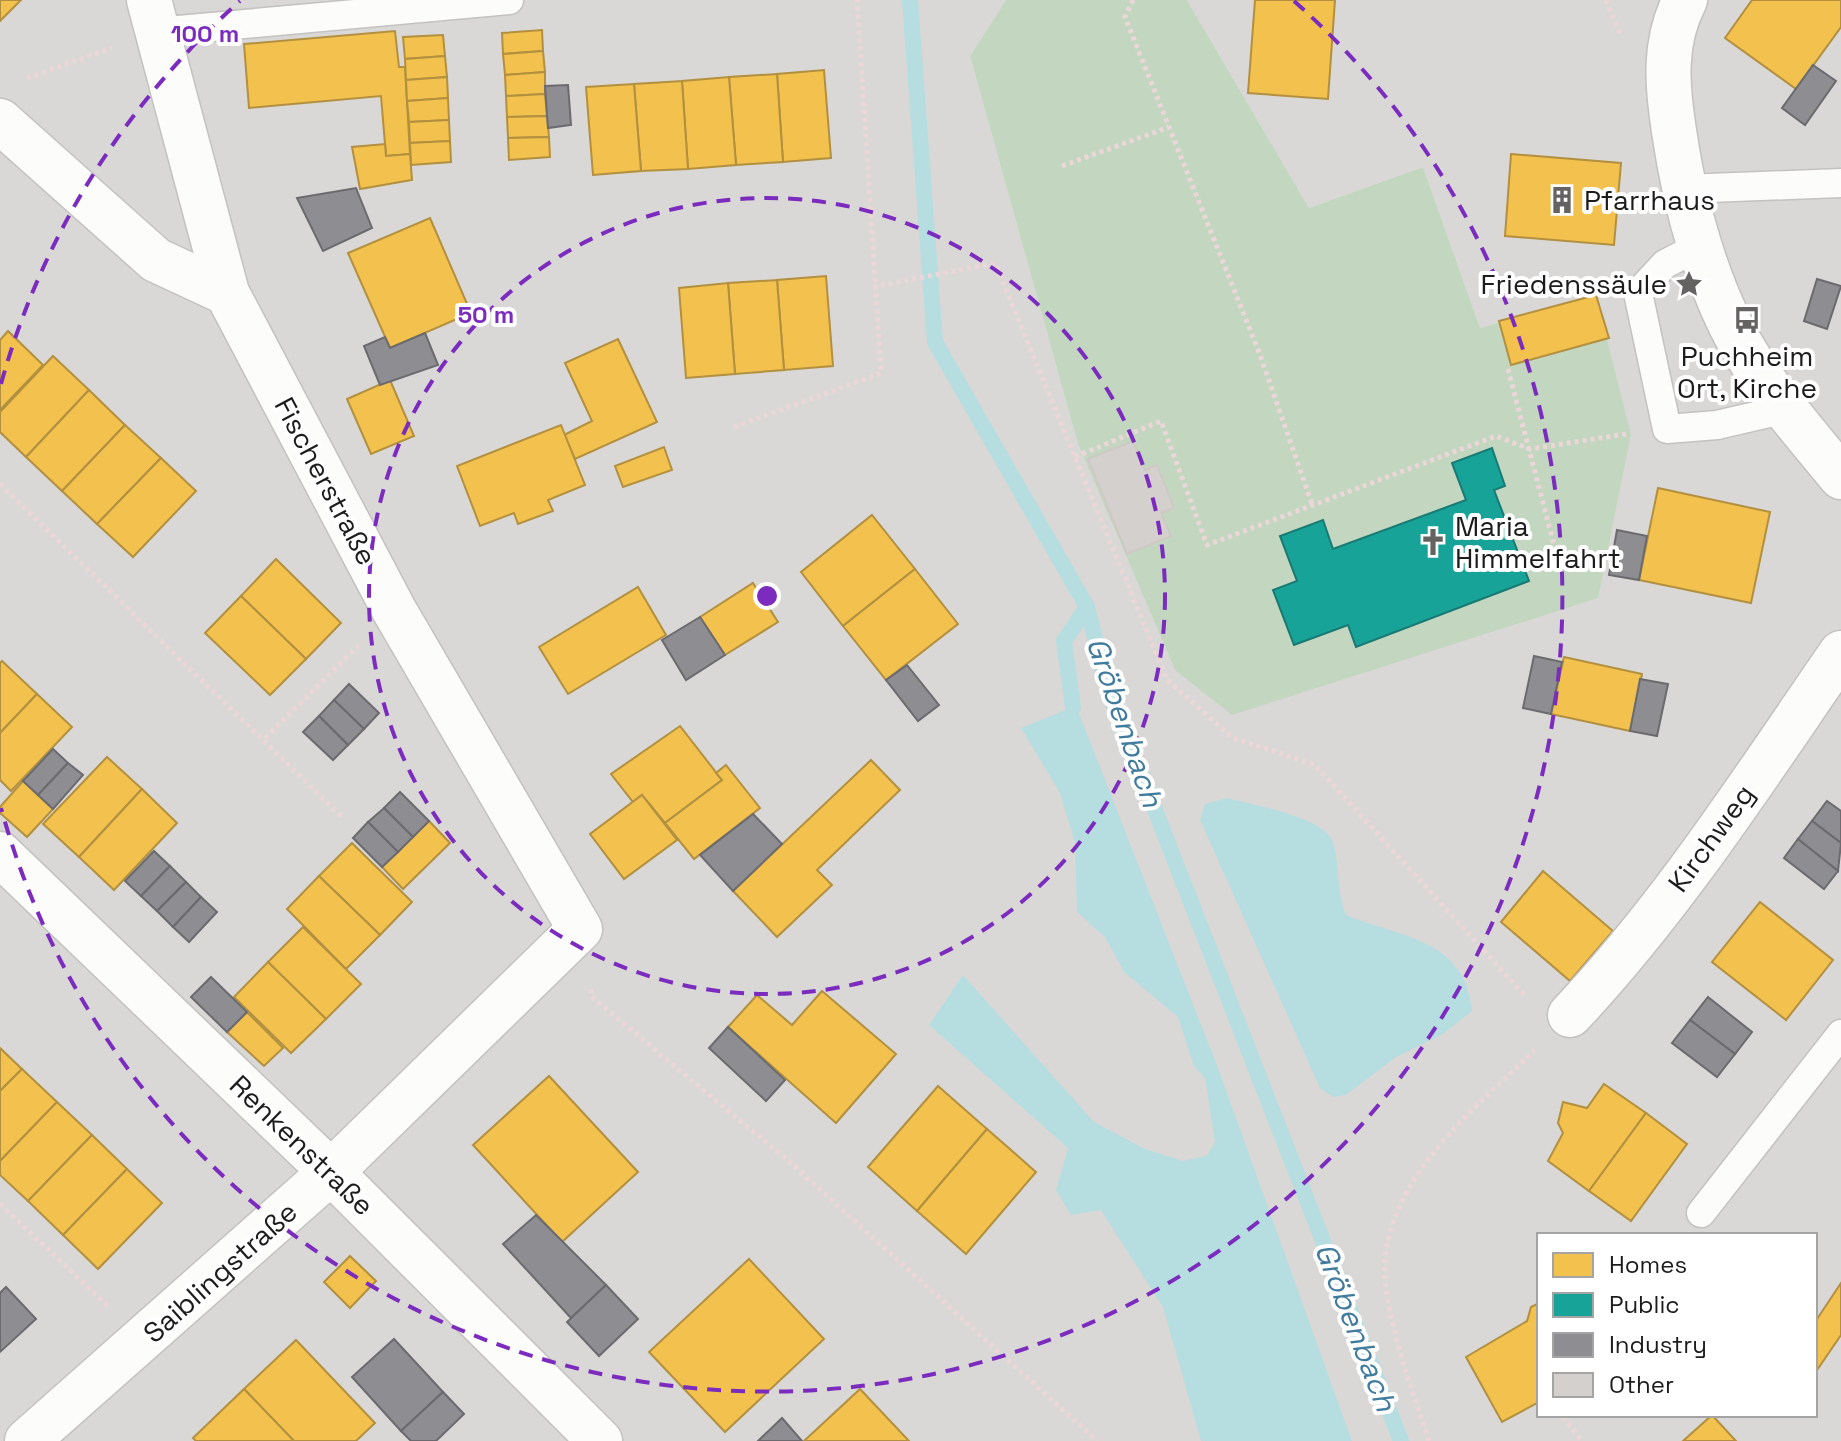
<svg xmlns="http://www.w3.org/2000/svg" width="1841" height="1441" font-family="'Space Grotesk',sans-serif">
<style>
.residential{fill:#dad8d6;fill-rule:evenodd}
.religious{fill:#d9d8d6}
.cemetery{fill:#c2d6c0}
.water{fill:#b6dde0}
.homes{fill:#f2c14e;stroke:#b2903f;stroke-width:2}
.public{fill:#17a398;stroke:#187a73;stroke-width:2}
.industry{fill:#8d8d92;stroke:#6b6b6f;stroke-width:2}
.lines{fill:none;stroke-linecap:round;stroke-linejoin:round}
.stream{stroke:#b6dde0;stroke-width:16}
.building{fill:#d3d0cd;stroke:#cec9c5;stroke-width:2}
.lane-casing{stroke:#c3c2c0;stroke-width:31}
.street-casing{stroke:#c3c2c0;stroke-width:47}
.path{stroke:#ebd7d7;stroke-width:5;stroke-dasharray:4 4;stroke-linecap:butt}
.lane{stroke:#fcfcfb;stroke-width:28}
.street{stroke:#fcfcfb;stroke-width:44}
.ring{fill:none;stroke:#7b2cbf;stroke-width:4;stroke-dasharray:14 10}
.labels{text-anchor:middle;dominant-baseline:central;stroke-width:8;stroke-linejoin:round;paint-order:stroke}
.poi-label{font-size:28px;fill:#1c1c1c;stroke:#fff;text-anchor:start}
.street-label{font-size:28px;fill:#1c1c1c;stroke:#fff}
.water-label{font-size:30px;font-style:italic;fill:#417c9e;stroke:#fff}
.centre{fill:#7b2cbf;stroke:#fff;stroke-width:4}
.ring-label{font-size:24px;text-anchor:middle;font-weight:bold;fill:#7b2cbf;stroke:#fff;stroke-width:8;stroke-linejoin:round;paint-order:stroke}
</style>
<rect width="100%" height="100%" fill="#ebe8e4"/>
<path class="residential" d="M0 0H1006L970 56 1078 444 1175 670 1631 434 1596 295 1480 328 1423 167 1309 208 1187 0H1841V1441H0ZM1539 1235H1815V1415H1539Z"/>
<path class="religious" d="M51 1331 71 1352 0 1418V1378Z"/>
<path class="cemetery" d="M1006 0H1187L1309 208 1423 167 1480 328 1596 295 1631 434 1598 598 1232 715 1175 670 1078 444 970 56Z"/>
<g class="water">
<path d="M1076 706 1218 1068 1352 1441H1201L1163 1307 1101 1210 1071 1215 1056 1190 1068 1148 929 1025 963 975 1094 1122 1145 1149 1183 1161 1207 1156 1215 1142 1205 1078 1194 1066 1178 1017 1124 972 1105 937 1077 912 1075 843 1060 793 1021 728Z"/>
<path d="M1227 798C1252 805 1325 817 1333 842 1340 867 1336 889 1346 915 1398 937 1466 938 1472 1011L1443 1034 1396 1057 1346 1095 1333 1097 1320 1088 1200 820 1205 804Z"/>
</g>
<g class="homes">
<path d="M0 0H21L0 21Z"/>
<path d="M1255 0H1335L1328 99 1248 93Z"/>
<path d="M1752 0H1841V27L1796 89 1725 38Z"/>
<path d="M542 30 543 51 503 54 502 33Z"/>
<path d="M395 31 399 67H405L410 154 386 156 381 96 249 108 244 44Z"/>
<path d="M443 35 445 56 405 59 403 37Z"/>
<path d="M543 51 545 72 505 75 503 54Z"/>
<path d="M445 56 447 77 406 80 405 59Z"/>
<path d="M824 70 831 158 783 162 777 74Z"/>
<path d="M545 72V94L506 96 505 75Z"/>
<path d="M777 74 783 162 736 165 729 77Z"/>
<path d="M447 77 448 98 407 101 406 80Z"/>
<path d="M729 77 736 165 688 169 682 81Z"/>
<path d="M682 81 688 169 641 171 634 84Z"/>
<path d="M634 84 641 171 593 175 586 87Z"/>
<path d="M545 94 547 116 507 117 506 96Z"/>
<path d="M448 98 449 120 409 122 407 101Z"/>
<path d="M547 116 549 137 508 138 507 117Z"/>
<path d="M449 120 450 141 410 143 409 122Z"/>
<path d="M549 137 550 157 509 160 508 138Z"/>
<path d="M450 141 451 162 411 165 410 143Z"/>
<path d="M385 144 386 156 410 154 412 180 360 189 352 147Z"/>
<path d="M1511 154 1621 163 1614 245 1505 236Z"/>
<path d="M430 218 471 313 390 348 348 253Z"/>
<path d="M826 276 833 366 784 370 777 280Z"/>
<path d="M777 280 784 370 735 374 728 283Z"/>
<path d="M728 283 735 374 686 378 679 288Z"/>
<path d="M1596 295 1609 338 1511 365 1499 321Z"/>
<path d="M8 331 43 365 0 410V340Z"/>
<path d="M618 339 657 422 575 459 564 435 592 421 565 363Z"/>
<path d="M53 356 89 390 26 457 0 432V412Z"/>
<path d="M390 380 414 436 371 454 347 399Z"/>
<path d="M89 390 125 425 62 491 26 457Z"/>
<path d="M125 425 161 458 97 524 62 491Z"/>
<path d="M561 425 585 485 548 500 553 511 518 524 514 513 480 526 457 466Z"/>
<path d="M664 447 672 470 623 487 615 466Z"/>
<path d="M161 458 196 491 133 557 97 524Z"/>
<path d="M1658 488 1770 512 1751 603 1639 580Z"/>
<path d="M872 515 915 569 843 626 801 572Z"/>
<path d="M276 559 341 623 306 659 241 596Z"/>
<path d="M915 569 958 624 886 680 843 626Z"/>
<path d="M753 583 778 622 725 655 700 617Z"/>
<path d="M638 587 666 635 568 694 539 647Z"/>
<path d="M241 596 306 659 270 695 205 633Z"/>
<path d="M1564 657 1642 674 1630 731 1551 714Z"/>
<path d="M2 661 37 694 0 733V663Z"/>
<path d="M37 694 72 727 11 791 0 780V733Z"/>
<path d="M680 726 722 780 665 823 642 795 633 802 611 774Z"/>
<path d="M107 757 142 789 79 857 43 824Z"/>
<path d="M871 760 900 790 817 870 832 885 777 937 733 891Z"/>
<path d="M726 765 760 808 694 859 665 823 722 780 716 773Z"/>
<path d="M23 781 53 809 27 837 0 813V807Z"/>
<path d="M142 789 177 823 114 890 79 857Z"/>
<path d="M642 795 677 840 624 879 590 834Z"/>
<path d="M429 821 450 843 403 889 382 867Z"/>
<path d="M352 843 412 902 380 935 319 876Z"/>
<path d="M1543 871 1613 931 1570 981 1501 922Z"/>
<path d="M319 876 380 935 346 969 287 909Z"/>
<path d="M1760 902 1833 960 1786 1020 1712 962Z"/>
<path d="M303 927 361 984 326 1019 268 962Z"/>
<path d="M268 962 326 1019 291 1053 234 997Z"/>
<path d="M822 991 896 1054 836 1123 728 1027 757 995 792 1025Z"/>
<path d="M247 1012 283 1048 264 1066 227 1032Z"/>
<path d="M0 1048 22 1069 0 1091Z"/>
<path d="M22 1069 57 1102 0 1161V1091Z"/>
<path d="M549 1076 638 1172 562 1242 473 1145Z"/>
<path d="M1604 1084 1646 1113 1589 1191 1548 1161 1563 1133 1558 1123 1563 1102 1587 1108Z"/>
<path d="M938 1086 987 1129 917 1211 868 1167Z"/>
<path d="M57 1102 92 1135 28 1201 0 1175V1161Z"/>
<path d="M1646 1113 1687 1144 1631 1221 1589 1191Z"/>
<path d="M987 1129 1036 1172 966 1254 917 1211Z"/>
<path d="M92 1135 127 1169 63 1235 28 1201Z"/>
<path d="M127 1169 162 1203 98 1269 63 1235Z"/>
<path d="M350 1256 376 1281 350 1308 324 1282Z"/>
<path d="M749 1259 824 1339 725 1432 649 1352Z"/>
<path d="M1841 1283V1335L1815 1373V1322Z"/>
<path d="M1539 1303V1402L1502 1422 1466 1357 1527 1321 1531 1307Z"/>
<path d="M296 1340 375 1423 356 1441H294L244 1389Z"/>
<path d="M244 1389 294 1441H196L193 1438Z"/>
<path d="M860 1389 909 1441H804Z"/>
<path d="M1712 1415 1736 1441H1683Z"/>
</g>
<path class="public" d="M1492 448 1505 486 1494 490 1529 581 1356 647 1348 625 1294 645 1273 590 1297 581 1280 536 1323 520 1333 549 1466 500 1452 463Z"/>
<g class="industry">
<path d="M1813 65 1836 81 1805 125 1782 108Z"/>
<path d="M568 85 571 125 548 128 545 86Z"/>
<path d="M356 188 372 228 323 251 297 198Z"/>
<path d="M1817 279 1841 286 1827 329 1804 321Z"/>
<path d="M425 333 438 365 380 385 364 346 385 337 390 348Z"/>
<path d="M1617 530 1647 536 1639 580 1609 575Z"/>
<path d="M700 617 725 655 686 680 662 640Z"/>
<path d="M1534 656 1562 662 1551 714 1523 708Z"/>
<path d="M907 665 939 705 918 721 886 680Z"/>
<path d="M1640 679 1668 684 1657 736 1630 731Z"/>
<path d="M349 684 379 713 364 729 334 700Z"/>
<path d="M334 700 364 729 348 745 319 716Z"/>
<path d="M319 716 348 745 333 760 303 732Z"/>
<path d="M53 749 68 763 38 795 23 781Z"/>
<path d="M68 763 83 775 53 809 38 795Z"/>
<path d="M400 792 429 821 413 837 384 808Z"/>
<path d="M1827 801 1841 811V843L1812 821Z"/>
<path d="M384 808 413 837 398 852 368 822Z"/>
<path d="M753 814 782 844 733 891 700 855Z"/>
<path d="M1812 821 1841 843 1838 871 1798 839Z"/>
<path d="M368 822 398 852 382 867 353 838Z"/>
<path d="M1798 839 1838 871 1824 889 1784 858Z"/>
<path d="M154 851 170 866 141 896 125 881Z"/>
<path d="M170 866 186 882 157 911 141 896Z"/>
<path d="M186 882 201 897 173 927 157 911Z"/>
<path d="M201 897 217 912 189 942 173 927Z"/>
<path d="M211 977 247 1012 227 1032 191 997Z"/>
<path d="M1708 997 1752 1032 1735 1054 1690 1020Z"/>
<path d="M1690 1020 1735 1054 1717 1077 1672 1043Z"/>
<path d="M728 1027 785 1080 766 1101 709 1048Z"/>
<path d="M536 1215 606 1285 571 1318 503 1244Z"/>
<path d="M606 1285 638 1319 599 1356 567 1322Z"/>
<path d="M6 1287 36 1319 0 1352V1293Z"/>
<path d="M394 1339 443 1392 401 1431 352 1377Z"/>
<path d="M443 1392 464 1414 436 1441H411L401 1431Z"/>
<path d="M782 1418 802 1441H758Z"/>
</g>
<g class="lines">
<g class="stream">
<path d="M910 0 935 342 1087 607 1109 692 1401 1441"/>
<path d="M1073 708 1064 641 1087 607"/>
</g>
</g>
<path class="building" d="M1133 441 1145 470 1157 465 1174 508 1161 513 1171 536 1127 554 1088 459Z"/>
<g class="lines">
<g class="lane-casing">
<g id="lane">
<path d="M156 32 509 0"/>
<path d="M1683 189 1841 183"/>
<path d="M1698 247 1665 264 1638 293 1667 429 1717 425 1786 409"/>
<path d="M1701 1213 1841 1034"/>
</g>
</g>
<g class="street-casing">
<g id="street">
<path d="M1685 0C1663 42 1667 86 1674 131 1684 199 1700 262 1730 324 1757 380 1802 429 1841 477"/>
<path d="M0 121 156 260 227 293"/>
<path d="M0 854 331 1172 600 1441"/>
<path d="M1570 1015C1673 906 1756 776 1841 653"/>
<path d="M27 1441 331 1172 580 929 394 610 227 293 149 0"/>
</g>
</g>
<g class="path">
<path d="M1133 0 1125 17 1259 352 1312 504"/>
<path d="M1606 0 1621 36"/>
<path d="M27 78 112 48"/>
<path d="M1062 166 1169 127"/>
<path d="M873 287 995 263 1167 680 1233 738 1315 765 1526 997"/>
<path d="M1508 369 1560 568"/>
<path d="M734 427 881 373 857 0"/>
<path d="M1075 457 1161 421 1207 545 1496 436 1530 449 1626 434"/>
<path d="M0 484 341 816"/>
<path d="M265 738 360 644"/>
<path d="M591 989 592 997 792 1164 1097 1441"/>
<path d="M0 1204 108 1306"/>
<path d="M1563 1417 1582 1441"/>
<path d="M1429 1441C1414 1396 1380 1303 1385 1258 1395 1170 1477 1107 1535 1050"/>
</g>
<use href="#lane" class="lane"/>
<use href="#street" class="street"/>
</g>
<g class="ring">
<circle cx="767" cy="596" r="398"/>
<path d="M1 384A795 795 0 0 1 240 1M1294 1A795 795 0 1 1 1 808"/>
</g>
<defs>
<g id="building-bare" transform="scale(2.16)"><path d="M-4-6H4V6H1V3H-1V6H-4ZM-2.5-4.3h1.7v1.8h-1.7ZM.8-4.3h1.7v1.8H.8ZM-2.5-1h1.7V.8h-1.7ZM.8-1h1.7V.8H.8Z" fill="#646362" stroke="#fff" stroke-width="2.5" paint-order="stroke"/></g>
<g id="sight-bare" transform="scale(2.16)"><path d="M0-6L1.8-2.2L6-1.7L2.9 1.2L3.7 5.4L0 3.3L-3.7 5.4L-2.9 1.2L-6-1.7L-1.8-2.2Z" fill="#646362" stroke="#fff" stroke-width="2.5" paint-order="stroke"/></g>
<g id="bus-bare" transform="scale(2.16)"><path d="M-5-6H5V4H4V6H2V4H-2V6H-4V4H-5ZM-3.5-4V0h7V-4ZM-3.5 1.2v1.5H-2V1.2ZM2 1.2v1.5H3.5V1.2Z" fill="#646362" stroke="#fff" stroke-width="2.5" paint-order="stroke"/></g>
<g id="church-bare" transform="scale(2.16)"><path d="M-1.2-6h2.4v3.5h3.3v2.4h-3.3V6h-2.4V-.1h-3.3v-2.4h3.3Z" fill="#646362" stroke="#fff" stroke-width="2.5" paint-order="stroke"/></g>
</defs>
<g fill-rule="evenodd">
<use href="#building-bare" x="1562" y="200"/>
<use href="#sight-bare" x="1689" y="284"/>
<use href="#bus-bare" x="1747" y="320"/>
<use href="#church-bare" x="1433" y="542"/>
</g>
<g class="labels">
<g class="poi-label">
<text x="1584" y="200">Pfarrhaus</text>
<text x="1667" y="284" text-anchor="end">Friedenssäule</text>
<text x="1747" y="356" text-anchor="middle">Puchheim<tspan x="1747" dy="32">Ort, Kirche</tspan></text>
<text x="1455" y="526">Maria<tspan x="1455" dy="32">Himmelfahrt</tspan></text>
</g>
<g class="street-label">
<text transform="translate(326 481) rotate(62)">Fischerstraße</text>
<text transform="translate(1711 838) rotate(-54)">Kirchweg</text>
<text transform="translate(302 1145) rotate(44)">Renkenstraße</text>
<text transform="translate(220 1272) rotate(-42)">Saiblingstraße</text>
</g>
<g class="water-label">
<text transform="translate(1125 722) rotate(71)">Gröbenbach</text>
<text transform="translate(1356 1327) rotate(69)">Gröbenbach</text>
</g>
</g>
<circle cx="767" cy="596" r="12" class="centre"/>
<g class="ring-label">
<text x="205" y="42">100 m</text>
<text x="486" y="323">50 m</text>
</g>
<rect x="1537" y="1233" width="280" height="184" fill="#ffffff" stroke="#a4a4a4" stroke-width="2"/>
<rect x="1553" y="1253" width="40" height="24" fill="#f2c14e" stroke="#a4a4a4" stroke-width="2"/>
<text x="1609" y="1273" font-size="24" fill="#1c1c1c">Homes</text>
<rect x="1553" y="1293" width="40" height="24" fill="#17a398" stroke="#a4a4a4" stroke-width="2"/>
<text x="1609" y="1313" font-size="24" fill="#1c1c1c">Public</text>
<rect x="1553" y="1333" width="40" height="24" fill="#8d8d92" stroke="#a4a4a4" stroke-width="2"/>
<text x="1609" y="1353" font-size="24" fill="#1c1c1c">Industry</text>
<rect x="1553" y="1373" width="40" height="24" fill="#d3d0cd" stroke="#a4a4a4" stroke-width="2"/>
<text x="1609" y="1393" font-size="24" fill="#1c1c1c">Other</text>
</svg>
